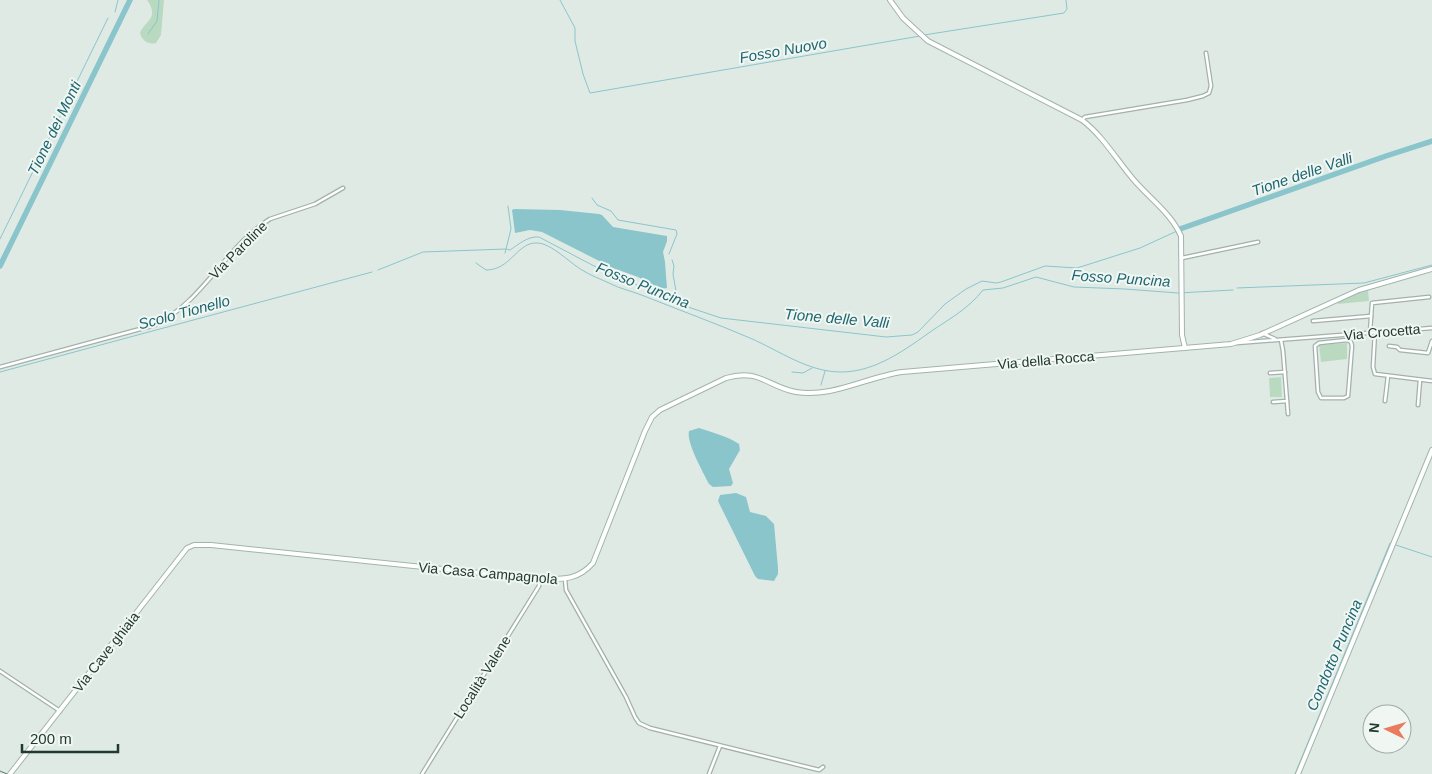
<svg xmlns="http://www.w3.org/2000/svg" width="1432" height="774" font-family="Helvetica,sans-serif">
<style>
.green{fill:#b9dac1}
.water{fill:#8ac5cc}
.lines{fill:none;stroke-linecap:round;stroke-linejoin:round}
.stream{stroke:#8ac5cc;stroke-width:1}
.river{stroke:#8ac5cc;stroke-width:5.5}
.street-casing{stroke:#a3b1ac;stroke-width:5}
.secondary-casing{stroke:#a0b5ac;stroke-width:6}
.street{stroke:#fff;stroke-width:2.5}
.secondary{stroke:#fff;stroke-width:4}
.rail{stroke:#5c756d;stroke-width:1;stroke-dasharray:10 5;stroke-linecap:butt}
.labels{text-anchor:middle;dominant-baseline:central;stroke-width:4;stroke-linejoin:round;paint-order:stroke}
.street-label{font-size:14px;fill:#223932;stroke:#f0f7f3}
.water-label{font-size:15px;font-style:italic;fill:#1f6671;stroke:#f0f7f3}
</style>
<rect width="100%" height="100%" fill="#e0eae5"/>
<g class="green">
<path d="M147 0H164L161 35 156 43C149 45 142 41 140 33 145 20 160 19 147 0Z"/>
<path d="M1368 289 1369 301 1338 304 1337 302Z"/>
<path d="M1347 343V359L1321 362 1319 345Z"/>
<path d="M1281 377 1282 397H1270L1269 378Z"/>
</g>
<g class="water">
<path d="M514 209 560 210 599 214 602 215 613 227 667 236V241L663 252 665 262 667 288 661 289 638 277 613 268 542 232 530 230 515 233 512 210Z"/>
<path d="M699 428C714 433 727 436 739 444L740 450 729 469 733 483 731 486 713 487 709 484C703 472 686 442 689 431Z"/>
<path d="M736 493 746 497 750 512 766 516 774 524 778 568V574L774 581 758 579 755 576 718 501 720 495Z"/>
</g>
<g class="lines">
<g class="stream">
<path d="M560 0 575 28V41L583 74 590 93 920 36"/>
<path d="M115 12 118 0"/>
<path d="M148 34 157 21 159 0"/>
<path d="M924 35 1064 13 1067 9 1066 0"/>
<path d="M592 198 597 205 611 211 618 220 676 230 677 234 669 254"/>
<path d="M0 239 108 18"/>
<path d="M505 253 506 249 510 250C519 244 528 236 539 237L594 266 685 306 721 318 886 337 912 335 918 332 945 304 966 289 982 281 996 283 1001 282 1045 266 1077 268 1140 248 1177 231"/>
<path d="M672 260 674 266 673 274 678 303"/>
<path d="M476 263 486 270C511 270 517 242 537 243 551 243 570 263 582 270 590 275 600 279 609 283 620 289 632 291 644 296 679 310 715 323 750 338 780 351 808 372 841 372 876 372 906 349 933 330 951 318 969 308 983 290L1003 288 1036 277 1074 287 1125 289 1178 293 1233 290"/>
<path d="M378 270 423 252 506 249 511 229 508 206"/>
<path d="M1237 288 1364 283 1432 265"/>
<path d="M0 372 372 272"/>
<path d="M792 372 803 373 812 368"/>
<path d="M821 385 825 371"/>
<path d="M1396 545 1432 557"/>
<path d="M1295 774 1390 543H1392"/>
</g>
<g class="river">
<path d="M1180 229 1386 156 1432 141"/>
<path d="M0 266 130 0"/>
</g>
<g class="street-casing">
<g id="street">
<path d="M1082 120 1085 117 1187 100 1203 96 1209 93 1211 86 1206 53"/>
<path d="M1182 258 1258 242"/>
<path d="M1313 321 1371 316"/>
<path d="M1370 332 1372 303 1429 297"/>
<path d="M1375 332 1373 367 1375 374 1432 381"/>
<path d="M1262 333 1275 339"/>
<path d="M1347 340 1351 342 1352 346 1348 396 1344 398H1321L1318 392 1315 346 1319 343Z"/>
<path d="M1237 343 1432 328"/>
<path d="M1389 346 1397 347 1400 350 1428 353 1432 341"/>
<path d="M0 367 155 325C203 302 226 246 270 219L315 204 343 188"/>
<path d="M1270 373 1285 372"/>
<path d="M1287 401 1288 414"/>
<path d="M1385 401 1388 376"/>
<path d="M1273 402 1287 401 1283 351 1281 340"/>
<path d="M1418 405 1420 380"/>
<path d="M565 579 566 590 626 697 635 717 639 723 650 728 819 770 823 767"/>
<path d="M0 671 60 711"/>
<path d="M422 774 539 586 540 579"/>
<path d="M709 774 720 746"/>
</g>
</g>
<g class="secondary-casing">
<g id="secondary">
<path d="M890 0 903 18 928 41 1082 120C1103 136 1116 159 1133 179 1149 198 1171 213 1181 236L1182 335 1185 348"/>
<path d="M10 774 187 548 194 545H211L540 579C562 579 577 581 593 563L645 431 652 417 660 410 726 378C759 368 768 387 796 392 832 398 867 377 902 372L1231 344 1260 335 1359 290 1432 269"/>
<path d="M1298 774 1432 450"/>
</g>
</g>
<use href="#street" class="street"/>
<use href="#secondary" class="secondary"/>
<path class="rail" d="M0 771 7 774"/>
</g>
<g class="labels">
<g class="street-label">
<text transform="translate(238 250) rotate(-45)">Via Paroline</text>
<text transform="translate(1382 332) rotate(-5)">Via Crocetta</text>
<text transform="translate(1046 360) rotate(-5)">Via della Rocca</text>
<text transform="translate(488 573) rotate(5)">Via Casa Campagnola</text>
<text transform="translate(106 652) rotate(-52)">Via Cave ghiaia</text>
<text transform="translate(482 677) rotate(-58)">Località Valene</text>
</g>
<g class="water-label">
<text transform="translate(783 50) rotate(-10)">Fosso Nuovo</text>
<text transform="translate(54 128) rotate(-64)">Tione dei Monti</text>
<text transform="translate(1302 174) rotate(-19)">Tione delle Valli</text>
<text transform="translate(1121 278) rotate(4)">Fosso Puncina</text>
<text transform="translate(643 285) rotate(22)">Fosso Puncina</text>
<text transform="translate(184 312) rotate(-15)">Scolo Tionello</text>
<text transform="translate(837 318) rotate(5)">Tione delle Valli</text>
<text transform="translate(1334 655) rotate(-67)">Condotto Puncina</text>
</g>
</g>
<g transform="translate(1387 729) rotate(275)"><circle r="24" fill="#f0f7f3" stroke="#9eaba6"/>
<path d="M0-4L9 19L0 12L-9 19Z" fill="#ea7b5e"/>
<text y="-8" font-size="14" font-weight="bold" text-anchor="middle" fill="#223932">N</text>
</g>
<path d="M22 744v8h96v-8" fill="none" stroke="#223932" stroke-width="2.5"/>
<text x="30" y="744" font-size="15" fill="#223932" stroke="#f0f7f3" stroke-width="4" paint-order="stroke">200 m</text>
</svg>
